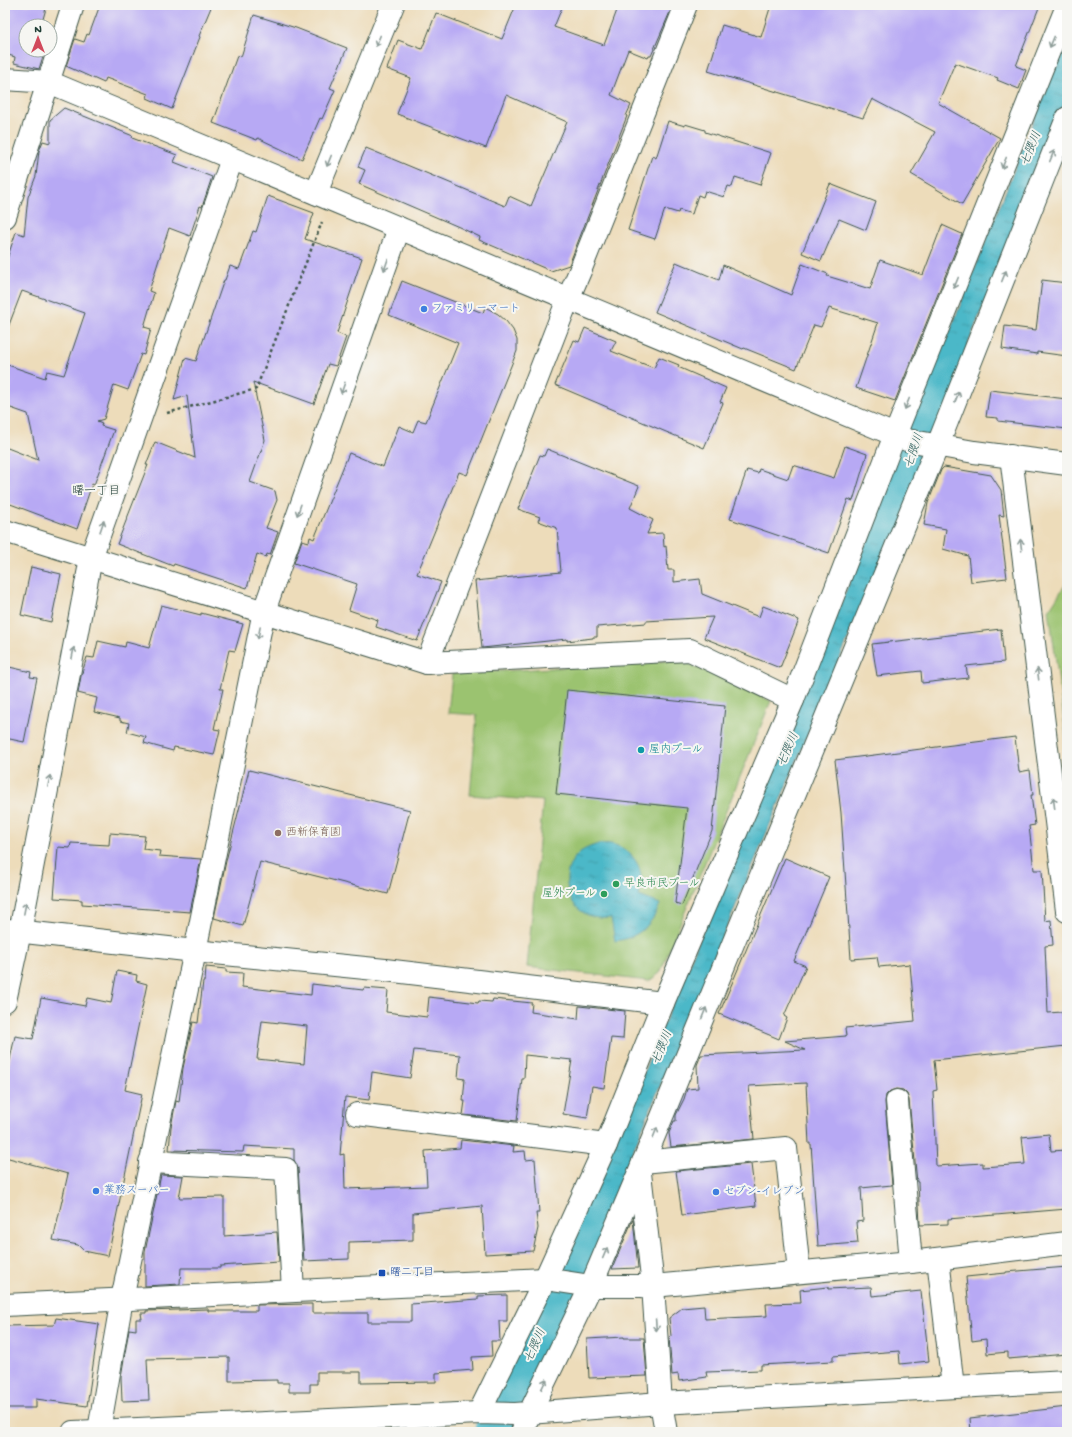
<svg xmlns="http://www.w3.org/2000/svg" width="1072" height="1437" font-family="'Gochi Hand','Klee One',sans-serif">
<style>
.green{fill:#9bc36f;stroke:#5d8052}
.water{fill:url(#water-ripples);stroke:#367a7e}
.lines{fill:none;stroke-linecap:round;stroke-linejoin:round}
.river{stroke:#4cb8c8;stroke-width:46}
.building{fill:#b7a9f4;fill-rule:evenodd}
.minor-casing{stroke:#3e5548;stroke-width:24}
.tertiary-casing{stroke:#3e5548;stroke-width:24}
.path{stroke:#3e5548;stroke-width:2.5;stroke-dasharray:3 3;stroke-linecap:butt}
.minor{stroke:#fff;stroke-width:22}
.tertiary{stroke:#fff;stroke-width:22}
.oneway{stroke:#8f9e9a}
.shop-dot{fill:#3f7fe0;stroke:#f6f6f2;stroke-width:1.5}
.culture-dot{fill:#0f9aa8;stroke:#f6f6f2;stroke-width:1.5}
.education-dot{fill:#8d6e63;stroke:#f6f6f2;stroke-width:1.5}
.leisure-dot{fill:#2e9e5b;stroke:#f6f6f2;stroke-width:1.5}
.transit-dot{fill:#1a4fb4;stroke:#f6f6f2;stroke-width:1.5}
.labels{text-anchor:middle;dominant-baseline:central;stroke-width:4;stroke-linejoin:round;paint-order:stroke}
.shop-label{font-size:11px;fill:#366cbe;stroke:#f6f6f2;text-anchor:start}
.culture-label{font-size:11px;fill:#0d838f;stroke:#f6f6f2;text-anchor:start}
.education-label{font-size:11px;fill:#785e54;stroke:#f6f6f2;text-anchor:start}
.leisure-label{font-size:11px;fill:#27864d;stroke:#f6f6f2;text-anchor:start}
.transit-label{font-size:11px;fill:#164399;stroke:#f6f6f2;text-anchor:start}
.water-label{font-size:12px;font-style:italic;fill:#2a5c59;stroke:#f6f6f2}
.neighbourhood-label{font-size:12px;fill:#1f3d34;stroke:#f6f6f2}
</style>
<defs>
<pattern id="water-ripples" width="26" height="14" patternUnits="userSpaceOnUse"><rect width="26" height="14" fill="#4cb8c8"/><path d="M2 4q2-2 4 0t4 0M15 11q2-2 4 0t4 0" fill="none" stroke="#3f97a3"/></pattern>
</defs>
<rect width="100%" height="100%" fill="#f6f6f2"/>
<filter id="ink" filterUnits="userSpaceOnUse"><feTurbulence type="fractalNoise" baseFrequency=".025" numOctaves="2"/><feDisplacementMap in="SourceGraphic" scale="8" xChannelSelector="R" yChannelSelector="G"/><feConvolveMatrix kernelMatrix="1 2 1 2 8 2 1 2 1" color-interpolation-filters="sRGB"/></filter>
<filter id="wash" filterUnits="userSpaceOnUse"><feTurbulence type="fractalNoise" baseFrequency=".012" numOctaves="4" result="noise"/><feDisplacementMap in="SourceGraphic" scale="16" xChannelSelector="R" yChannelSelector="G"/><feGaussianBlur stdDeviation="0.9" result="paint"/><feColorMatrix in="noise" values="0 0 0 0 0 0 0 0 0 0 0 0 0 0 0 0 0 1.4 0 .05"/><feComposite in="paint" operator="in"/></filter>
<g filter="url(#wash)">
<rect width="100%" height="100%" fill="#eddcba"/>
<g class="green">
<path d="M1067 582V742L1049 610Z"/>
<path d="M681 660 771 701 660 973 649 981 527 967 543 801 470 795 477 715 448 713 452 674Z"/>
</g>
<g class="water">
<path d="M1067 37V96L934 430 914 421Z"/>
<path d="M903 455 922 463 585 1265 565 1259Z"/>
<path d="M598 844C602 844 607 843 611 844 635 849 647 873 639 896L660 904C652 925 638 938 615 941L611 918C601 919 592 918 584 913 565 902 561 872 576 856 582 849 590 847 598 844Z"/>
<path d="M544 1302 564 1303 534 1378 508 1377Z"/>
</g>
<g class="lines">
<g class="river">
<path d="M889 517 908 471 933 399 946 366"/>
<path d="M497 1432C530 1355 567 1280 598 1203"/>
</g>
</g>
<g id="blocks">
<g class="building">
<path d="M5 5H47L41 26H26V50H45L39 69 14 63 15 57 5 54Z"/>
<path d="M100 5H212L199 36 200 37 172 109 147 98 148 94 106 78 104 83 66 66 75 39 84 42 87 34 89 35Z"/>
<path d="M516 5H563L554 27 604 45 619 5H673L651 56H649L648 58 628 50 611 95 631 105 626 116H627L569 265 551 271 479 240 480 237 459 227 359 184 365 170 358 167 366 148 505 206 509 196 531 206 567 122 506 95 486 148 397 114 411 78 387 69 398 40 422 49 436 13 502 39Z"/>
<path d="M771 5H1040L1016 66 1026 70 1019 89 997 80 998 78 955 63 938 103 1000 138 962 204 911 174 935 132 872 99 863 118 708 71 722 25 761 37Z"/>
<path d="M254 15 296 28 347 48 330 88 335 90 322 119 320 118 302 159 258 138 257 140 213 123 237 56 241 57Z"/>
<path d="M64 108 133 136 132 138 177 155 174 162 212 177 202 207 200 206 190 236 169 228 149 291 154 293 144 327 151 329 144 355 141 354 128 390 114 385 104 419 97 421 102 423 101 426 114 430 94 485 92 484 77 529 5 502V447L38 460 28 414 5 406V364L45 378 47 371 64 375 85 313 22 291 7 330 5 329V265L16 232 24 235 28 197 36 176 39 151 43 141 50 143V120Z"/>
<path d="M668 121 685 126V124L705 130V132L771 153 760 185 735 177 732 187 728 186 724 197 705 191 703 197 698 195 692 214 679 210 678 213 665 209 655 239 628 230 652 156 656 158Z"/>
<path d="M830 184 876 202 866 230 839 219 821 261 802 253Z"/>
<path d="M268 196 314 213 305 239 362 258 337 333 346 337 336 366 328 364 314 404 253 382 265 440 250 482 275 491 277 500 266 528 278 532 270 555 267 554 266 557 257 554 247 588 174 564 173 566 117 544 148 465H146L155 442 195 458 187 396 174 400 185 358 196 361 224 280H225L230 266 239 269 253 231 256 232Z"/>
<path d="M942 225 962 234 895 401 856 388 878 323 829 308 821 327 814 325 796 369 744 348 743 349 655 312 676 262 719 280 723 265 791 295 802 264 828 274 827 276 870 289 880 260 923 275Z"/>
<path d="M1042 280 1067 283V356L1037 352V354L1002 349 1005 326 1036 330Z"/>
<path d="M402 281 483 313 485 307 498 314 506 321 513 330 517 340V351L467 475 459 472 417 574 441 582 417 641 376 627 378 620 349 610 357 584 294 563 302 540 309 542 310 537 314 539 349 453 383 467 399 426 413 432 418 420 426 422 458 343 389 315Z"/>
<path d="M585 328 616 341 611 351 654 368 659 357 679 365 678 367 726 388 720 402 723 403 704 448 555 385 574 340 579 342Z"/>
<path d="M990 390 1067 399V429L998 421V418L986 417Z"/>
<path d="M845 446 867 454 853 501 848 499 829 553 730 519 747 470 758 473 759 469 788 479 793 465 834 478Z"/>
<path d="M547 449 639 486 630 508 653 520 647 534 663 533 664 547 666 546 668 570H674V582L700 579 702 594 759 617 763 606 799 620 780 668 704 638 713 617 646 621V623L597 627V637H593V638L567 641V639L482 648 475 581 561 572 557 528 538 521 540 517 518 509 540 455 544 456Z"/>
<path d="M944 467 991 475 1001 490 1004 516 999 515 1007 578 971 582 968 556 943 549 946 529 924 525 928 503 941 470Z"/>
<path d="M31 567 61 574 51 622 21 615Z"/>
<path d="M161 605 201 615V613L243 624 235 651 229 650 220 689H223L214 729 220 730 214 755 174 747 173 751 144 743 146 737 127 732 129 723 120 721V718L94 712 97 698 78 693 81 676 87 657 94 658 98 641 125 647 126 642 149 648Z"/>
<path d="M1001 629 1004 662 966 666 968 678 922 683 921 671 877 676 872 644Z"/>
<path d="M5 666 31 672 30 677 37 678 24 742 5 738Z"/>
<path d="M567 690 725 706 712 831 682 905 675 903 687 808 556 794Z"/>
<path d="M1015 737 1019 772 1030 770 1033 795H1031L1035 825 1029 826 1034 870H1042L1045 921 1051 920 1053 945 1045 946 1048 1013 1062 1012 1066 1046 934 1060 937 1090 933 1091 936 1166 983 1163V1167L1025 1164 1022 1137 1049 1134 1051 1151 1067 1150V1209L948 1219V1224L920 1225 918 1182H917L909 1100 907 1094 903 1090 896 1089 890 1091 886 1095 885 1102 892 1185 861 1188 863 1221 856 1222 858 1243 818 1246 811 1144H809L806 1083 749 1086 754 1139 671 1147 669 1133 674 1121H676V1115L684 1099 687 1089 698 1088 697 1065 701 1055 805 1050 785 1041 846 1036 845 1028 915 1021 910 964 879 967 877 957 851 959 841 813 835 760Z"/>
<path d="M249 770 410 810 388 894 260 862 243 926 214 918 226 861Z"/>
<path d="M110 833 145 836 143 849 160 851 159 856 201 859 190 912 82 904V900L54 898 58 847 70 848 71 843 109 845Z"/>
<path d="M785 858 829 877 794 961 806 966 784 1016 787 1018 779 1039 719 1014Z"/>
<path d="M206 967 226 969V972L243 973 242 987 311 995 312 984 363 990 364 988 388 990 386 1012 427 1017 429 997 478 1003 479 1001 492 1002 493 999 532 1003 531 1012 578 1019 579 1006 625 1011 623 1039 611 1038 604 1088 592 1086 587 1118 563 1114 572 1060 525 1055 524 1079H522L517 1121 463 1115 465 1101H463L465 1079 458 1078 460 1055 414 1050 410 1078 372 1072 369 1100 345 1097 340 1155 344 1154 345 1189 427 1186 425 1151 460 1148 461 1140 514 1146 513 1152 525 1151 526 1160 535 1159 539 1213H536L538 1228 533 1251 485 1254 482 1206 413 1213V1240L349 1242V1259L304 1261 298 1168 294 1160V1149L244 1146 243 1152 169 1150 171 1127 176 1101 179 1102 183 1068 193 1022 198 1023 203 981H205ZM262 1021 307 1026 304 1064 257 1059Z"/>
<path d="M117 971 137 975 136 981 147 984 125 1090 142 1094 108 1256 84 1251 78 1245 53 1240 68 1174 5 1157V1082L15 1036 33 1039 41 998 85 1006 87 998 111 1003Z"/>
<path d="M751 1164 756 1206 682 1215 676 1171Z"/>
<path d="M161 1175 183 1176 179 1198 224 1197V1236L277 1232 279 1262 220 1266V1268H181L180 1284 145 1286V1252Z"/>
<path d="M633 1219 638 1268 612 1269Z"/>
<path d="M1067 1267V1354L1008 1359V1352L987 1354 986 1339 972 1341 966 1277 1006 1273V1272Z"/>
<path d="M828 1287V1289L871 1287 872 1296 921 1291 929 1361 900 1364 899 1351 833 1356V1361L761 1365V1370L706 1372 707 1377 679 1381 678 1374 672 1375 669 1337 671 1336 669 1318 682 1308 704 1306 705 1319 767 1316 766 1304 801 1303 800 1290Z"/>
<path d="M507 1295V1321H499L500 1341H491L492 1356 472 1357 473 1370 436 1373V1382L361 1383V1372H317V1384H310V1392H289V1383H277V1380L229 1381V1357L147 1359 149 1400 122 1401 121 1377 129 1329 136 1330V1319H142L141 1313H146V1311L208 1309V1311H257V1305L312 1304V1313H368V1322H411V1304L478 1299V1296Z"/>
<path d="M56 1318 99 1324 87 1406 36 1399V1408H5V1326L54 1325Z"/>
<path d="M624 1337V1338H644L647 1376 589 1378 587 1339Z"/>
<path d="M1067 1407V1432H971L970 1418Z"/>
</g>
</g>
</g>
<g filter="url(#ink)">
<use href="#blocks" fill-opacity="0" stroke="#3e5548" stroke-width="1"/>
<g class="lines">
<g class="minor-casing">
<g id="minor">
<path d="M5 79 49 82 907 440 974 452 1067 464"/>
<path d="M316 193 393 5"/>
<path d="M5 217 73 5"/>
<path d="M1011 456 1067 911"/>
<path d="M5 531 427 663 690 650 793 700"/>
<path d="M427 663 568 299 580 271 686 5"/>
<path d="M7 930 195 951 385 970 663 1003"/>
<path d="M5 1001 20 932 91 558 232 159"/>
<path d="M897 1101 911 1262"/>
<path d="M357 1114 606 1145"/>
<path d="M150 1162 286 1169 293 1291"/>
<path d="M643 1162 786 1148 799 1272"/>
<path d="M640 1173 653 1286 661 1403 666 1432"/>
<path d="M938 1259 953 1387"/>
<path d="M479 1413 545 1279 606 1145 663 1003 793 700 895 435 1067 6"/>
<path d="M99 1430 122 1299 195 951 264 611 399 228"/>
<path d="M522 1432 530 1412 591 1286 640 1170 937 447 1067 118"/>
</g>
</g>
<g class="tertiary-casing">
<g id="tertiary">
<path d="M5 1305 545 1279 591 1286H653L911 1262 1067 1243"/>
<path d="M73 1432 479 1413 515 1414 661 1403 1067 1381"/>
</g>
</g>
<path class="path" d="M167 413 256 389 322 222"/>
<use href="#minor" class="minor"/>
<use href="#tertiary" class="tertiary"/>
</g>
<defs><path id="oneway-shaft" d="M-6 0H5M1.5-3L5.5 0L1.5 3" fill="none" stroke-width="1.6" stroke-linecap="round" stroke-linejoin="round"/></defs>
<g class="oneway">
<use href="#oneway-shaft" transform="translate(378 41) rotate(112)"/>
<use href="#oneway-shaft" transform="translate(1052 42) rotate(112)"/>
<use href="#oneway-shaft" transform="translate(1052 156) rotate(-68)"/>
<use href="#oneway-shaft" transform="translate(329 161) rotate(112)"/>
<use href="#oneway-shaft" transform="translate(1004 163) rotate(112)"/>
<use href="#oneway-shaft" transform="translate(386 265) rotate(109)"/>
<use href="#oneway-shaft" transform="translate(1004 276) rotate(-68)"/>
<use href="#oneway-shaft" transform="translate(956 283) rotate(112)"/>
<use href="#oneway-shaft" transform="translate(343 388) rotate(109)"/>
<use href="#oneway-shaft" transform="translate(957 397) rotate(-68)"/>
<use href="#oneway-shaft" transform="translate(907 404) rotate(112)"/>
<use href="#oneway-shaft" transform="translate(299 510) rotate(109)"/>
<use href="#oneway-shaft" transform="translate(102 526) rotate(-71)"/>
<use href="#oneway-shaft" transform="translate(1021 545) rotate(-97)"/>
<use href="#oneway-shaft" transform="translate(259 633) rotate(101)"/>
<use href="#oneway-shaft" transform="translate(73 653) rotate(-79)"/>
<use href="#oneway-shaft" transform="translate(1038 674) rotate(-97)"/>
<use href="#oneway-shaft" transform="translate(49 781) rotate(-79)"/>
<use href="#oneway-shaft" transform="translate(1054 803) rotate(-97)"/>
<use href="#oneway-shaft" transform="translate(25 908) rotate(-79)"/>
<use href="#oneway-shaft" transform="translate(704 1013) rotate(-68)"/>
<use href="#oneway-shaft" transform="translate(655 1133) rotate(-68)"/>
<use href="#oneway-shaft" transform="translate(605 1253) rotate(-67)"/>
<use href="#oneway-shaft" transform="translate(656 1325) rotate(86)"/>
<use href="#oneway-shaft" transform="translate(544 1384) rotate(-64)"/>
</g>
</g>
<g class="shop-dot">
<circle cx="424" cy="309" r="4"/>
<circle cx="96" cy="1191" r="4"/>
<circle cx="716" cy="1192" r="4"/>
</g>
<circle class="culture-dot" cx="641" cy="750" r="4"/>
<circle class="education-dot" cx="278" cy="833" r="4"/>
<g class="leisure-dot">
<circle cx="616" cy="884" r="4"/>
<circle cx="604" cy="894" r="4"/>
</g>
<rect class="transit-dot" x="378" y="1269" width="8" height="8" rx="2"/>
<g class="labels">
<g class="shop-label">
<text x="432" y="309">ファミリーマート</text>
<text x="104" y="1191">業務スーパー</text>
<text x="724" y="1192">セブン-イレブン</text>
</g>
<g class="culture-label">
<text x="649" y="750">屋内プール</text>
</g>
<g class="education-label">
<text x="286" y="833">西新保育園</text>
</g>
<g class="leisure-label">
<text x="624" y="884">早良市民プール</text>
<text x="596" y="894" text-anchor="end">屋外プール</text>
</g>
<g class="transit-label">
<text x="390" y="1273">曙二丁目</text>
</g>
<g class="water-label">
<text transform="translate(1032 149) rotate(-68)">七隈川</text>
<text transform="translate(915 451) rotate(-71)">七隈川</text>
<text transform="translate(789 750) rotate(-67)">七隈川</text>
<text transform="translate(663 1048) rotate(-68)">七隈川</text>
<text transform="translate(536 1346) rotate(-66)">七隈川</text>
</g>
<g class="neighbourhood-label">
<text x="96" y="492">曙一丁目</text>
</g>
</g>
<rect width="1072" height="1437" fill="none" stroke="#f6f6f2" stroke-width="20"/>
<g transform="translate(38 38)"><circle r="19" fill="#f6f6f2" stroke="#a0aca6"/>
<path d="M0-3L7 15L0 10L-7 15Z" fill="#d1495b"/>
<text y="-6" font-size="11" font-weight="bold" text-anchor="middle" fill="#1f3d34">N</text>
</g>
</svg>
